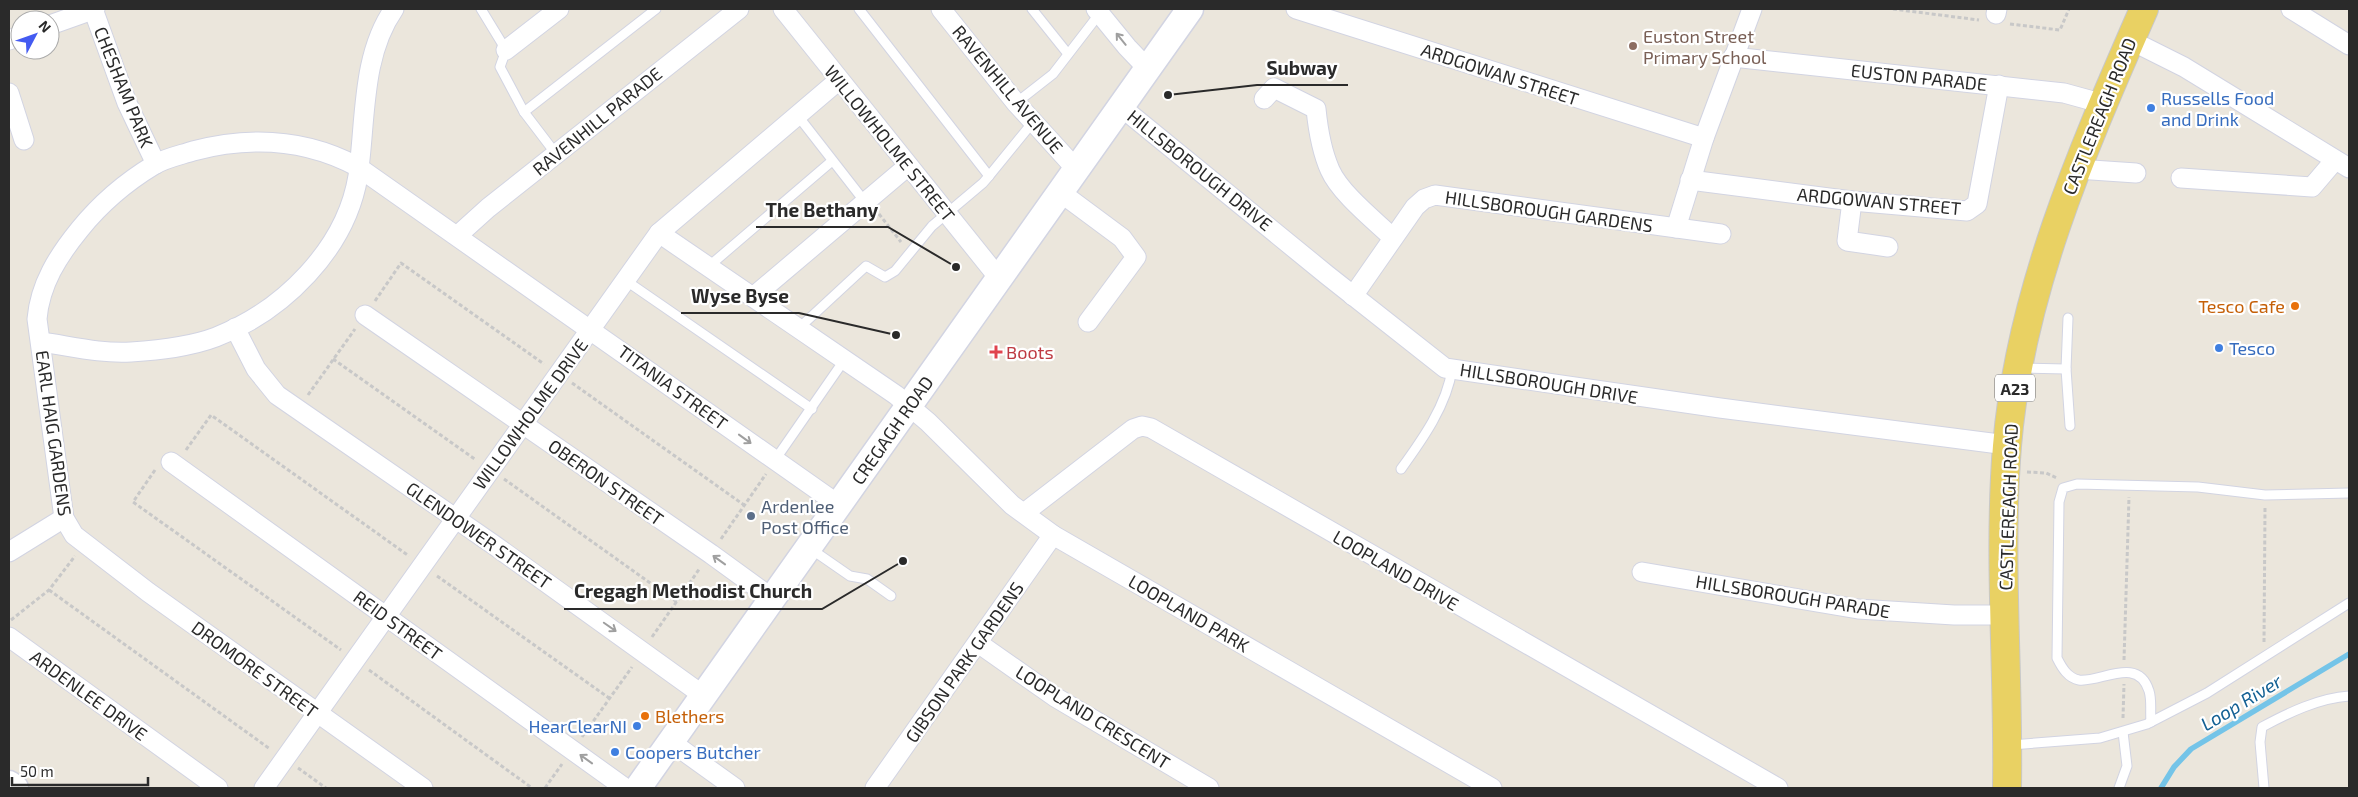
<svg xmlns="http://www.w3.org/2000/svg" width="2358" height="797" font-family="'Exo 2',sans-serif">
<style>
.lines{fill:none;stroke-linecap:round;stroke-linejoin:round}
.stream{stroke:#74c4e8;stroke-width:5.5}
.lane-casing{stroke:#d2d4e2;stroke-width:11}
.street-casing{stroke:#d2d4e2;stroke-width:21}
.secondary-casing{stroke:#d2d4e2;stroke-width:29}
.primary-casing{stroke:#c8c8c8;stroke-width:30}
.path{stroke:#c8c8c8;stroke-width:3;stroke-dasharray:4 2.5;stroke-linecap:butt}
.lane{stroke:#fff;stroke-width:9}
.street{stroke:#fff;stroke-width:19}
.secondary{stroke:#fff;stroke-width:26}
.primary{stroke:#e9d163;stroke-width:28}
.oneway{stroke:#9f9f9f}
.education-dot{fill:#8d6e63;stroke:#fff;stroke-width:2}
.shop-dot{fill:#3f7fe0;stroke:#fff;stroke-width:2}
.food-dot{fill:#e8710a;stroke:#fff;stroke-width:2}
.health-dot{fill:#e0444e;stroke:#fff;stroke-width:2}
.service-dot{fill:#5c6f8a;stroke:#fff;stroke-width:2}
.labels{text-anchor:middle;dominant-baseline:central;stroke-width:4.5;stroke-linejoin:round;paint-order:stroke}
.shield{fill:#fff;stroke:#6a6a6a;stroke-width:1}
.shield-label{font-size:16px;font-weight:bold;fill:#2a2a2a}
.education-label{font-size:18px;fill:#785e54;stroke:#fff;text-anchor:start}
.street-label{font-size:18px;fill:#2a2a2a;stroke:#fff}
.shop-label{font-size:18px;fill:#366cbe;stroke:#fff;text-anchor:start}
.food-label{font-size:18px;fill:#c56008;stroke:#fff;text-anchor:end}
.health-label{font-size:18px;fill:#be3a42;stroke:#fff;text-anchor:start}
.service-label{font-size:18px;fill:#4e5e75;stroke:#fff;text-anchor:start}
.water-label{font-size:19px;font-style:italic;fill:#146194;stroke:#fff}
.leader{fill:none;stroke:#2a2a2a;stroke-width:2}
.callout-dot{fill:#2a2a2a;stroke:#fff;stroke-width:2}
.callout-label{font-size:19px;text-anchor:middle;font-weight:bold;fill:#2a2a2a;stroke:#fff;stroke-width:4.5;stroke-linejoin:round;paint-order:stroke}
</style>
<rect width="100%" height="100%" fill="#ebe6dc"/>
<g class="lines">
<path class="stream" d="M2161 788 2174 767 2191 749 2349 654"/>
<g class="lane-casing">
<g id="lane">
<path d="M481 9 506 50 500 67 524 112 556 154"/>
<path d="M859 9 989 176 1033 122"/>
<path d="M1032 9 1068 54"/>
<path d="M1016 103 1053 74 1100 13"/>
<path d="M524 112 656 9"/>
<path d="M798 116 865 202"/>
<path d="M708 267 832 161"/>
<path d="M625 280 812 409"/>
<path d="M2068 318 2066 369 2070 426"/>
<path d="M799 328 866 266 885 277 895 271 932 226 983 183 989 176"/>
<path d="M2020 368 2066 369"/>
<path d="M775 460 845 359"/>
<path d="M1401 469C1422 440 1447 405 1452 369"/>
<path d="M811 549 850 576 867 579 891 596"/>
<path d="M2151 722C2150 712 2152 700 2149 691 2138 655 2100 683 2079 680 2068 678 2062 668 2057 658L2059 502 2063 488 2077 484 2198 487 2265 495 2349 493"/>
<path d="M2011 745 2100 738 2147 724 2207 693 2349 603"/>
<path d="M2119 788 2127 766 2123 732"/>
<path d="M2264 788 2260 742 2262 727C2288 713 2319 698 2349 696"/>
</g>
</g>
<g class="street-casing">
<g id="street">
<path d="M93 9 127 103 156 164"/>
<path d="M783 9 998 277"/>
<path d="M941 9 1016 103 1076 169"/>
<path d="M1096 9 1127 47 1147 68"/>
<path d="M1296 9 1704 138"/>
<path d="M2291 9 2349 45"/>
<path d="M1996 14 1997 9"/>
<path d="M50 25 95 9"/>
<path d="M9 40 20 36"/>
<path d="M2130 40 2184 67 2349 168"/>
<path d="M506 50 559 9"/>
<path d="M1733 57 2064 93 2104 104"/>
<path d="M9 93 24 140"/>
<path d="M1264 99 1274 88 1316 109C1318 129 1322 152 1330 170 1340 193 1374 220 1393 238"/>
<path d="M1120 106 1327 275 1445 368 1720 408 2007 445"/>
<path d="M2077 169 2136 173"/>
<path d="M2181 178 2312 187 2335 160"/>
<path d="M1690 180 1852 201 1967 211 1977 204 1999 85"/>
<path d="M1060 192 1122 238 1136 257 1088 322"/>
<path d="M1852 201 1847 241 1888 247"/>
<path d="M1676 228 1704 138 1752 9"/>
<path d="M659 233 896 395 928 422 1012 505 1053 535 1492 788"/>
<path d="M457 236 488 208 739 9"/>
<path d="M1353 296 1415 207 1424 199 1435 195 1721 234"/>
<path d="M753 297 908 166"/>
<path d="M365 315 711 554 773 599"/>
<path d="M235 328 256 369 277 395 494 545 704 696"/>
<path d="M41 342C70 346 101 354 131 352 159 350 190 347 216 337 283 311 346 249 358 176 366 121 361 56 394 9"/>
<path d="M171 462 625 788"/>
<path d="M1024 513 1133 429 1142 426 1151 428 1778 788"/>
<path d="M9 552 64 518"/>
<path d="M1642 572 1858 609 1954 615H2004"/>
<path d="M9 637 218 788"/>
<path d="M978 643 1055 697 1209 788"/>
<path d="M671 742 735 788"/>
<path d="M264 788 659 233 839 80"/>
<path d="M423 788 148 592 74 535 64 518 37 319C40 284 58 256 80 229 101 203 126 182 154 165 165 158 181 155 193 151 250 136 306 139 358 167L839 505"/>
<path d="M875 788 1053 535"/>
</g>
</g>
<g class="secondary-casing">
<g id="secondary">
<path d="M9 784 15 788"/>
<path d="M638 788 1190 9"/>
</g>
</g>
<g class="primary-casing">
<path id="primary" d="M2007 788C2009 674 1998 559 2007 446 2020 291 2083 149 2144 9"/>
</g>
<g class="path">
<path d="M1893 9 1979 20"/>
<path d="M2010 24 2060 30 2069 9"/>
<path d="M879 214 901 242"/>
<path d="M375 301 401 263 544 364"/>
<path d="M333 359 476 460"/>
<path d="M572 383 744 505"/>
<path d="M308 395 355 329"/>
<path d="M186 450 211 415 409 556"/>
<path d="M155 470 133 502 341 650"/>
<path d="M2027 472 2046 473 2057 478"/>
<path d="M504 479 677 602"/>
<path d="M721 539 766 474"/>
<path d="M437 576 609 698"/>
<path d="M49 590 270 749"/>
<path d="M11 620 49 590 75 556"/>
<path d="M652 637 700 568"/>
<path d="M2264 642 2265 508"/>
<path d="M2124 660 2129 497"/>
<path d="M369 670 532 788"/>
<path d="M2123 718 2124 684"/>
<path d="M582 737 632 667"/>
<path d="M298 768 326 788"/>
<path d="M545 788 562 764"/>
</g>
<use href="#lane" class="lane"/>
<use href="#street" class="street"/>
<use href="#secondary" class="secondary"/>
<use href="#primary" class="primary"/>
</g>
<defs><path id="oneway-shaft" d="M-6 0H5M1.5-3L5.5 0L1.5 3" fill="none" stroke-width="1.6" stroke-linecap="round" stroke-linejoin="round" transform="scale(1.25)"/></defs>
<g class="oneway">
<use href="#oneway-shaft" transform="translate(1121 39) rotate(-129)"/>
<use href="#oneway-shaft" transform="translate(745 439) rotate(36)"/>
<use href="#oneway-shaft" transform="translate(719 560) rotate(-144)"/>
<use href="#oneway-shaft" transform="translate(610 627) rotate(35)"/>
<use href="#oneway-shaft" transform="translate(586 759) rotate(-144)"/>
</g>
<circle class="education-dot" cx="1633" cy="46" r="5"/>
<g class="shop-dot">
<circle cx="2151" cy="108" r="5"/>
<circle cx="2219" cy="348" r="5"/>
<circle cx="637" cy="726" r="5"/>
<circle cx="615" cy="752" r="5"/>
</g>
<g class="food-dot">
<circle cx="2295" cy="306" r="5"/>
<circle cx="645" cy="716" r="5"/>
</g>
<path class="health-dot" d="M993.5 344.5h5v5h5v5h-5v5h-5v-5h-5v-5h5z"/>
<circle class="service-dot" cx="751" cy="516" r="5"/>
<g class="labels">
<rect class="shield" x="1995" y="374.5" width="40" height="27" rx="4"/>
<g class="shield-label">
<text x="2015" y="388">A23</text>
</g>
<g class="education-label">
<text x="1643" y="36">Euston Street<tspan x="1643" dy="21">Primary School</tspan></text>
</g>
<g class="street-label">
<text transform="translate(1500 74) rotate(18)">ARDGOWAN STREET</text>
<text transform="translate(1919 77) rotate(6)">EUSTON PARADE</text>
<text transform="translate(124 87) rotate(68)">CHESHAM PARK</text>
<text transform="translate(1008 89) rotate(50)">RAVENHILL AVENUE</text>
<text transform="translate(2099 116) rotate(-68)">CASTLEREAGH ROAD</text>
<text transform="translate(597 121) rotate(-39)">RAVENHILL PARADE</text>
<text transform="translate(890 143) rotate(51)">WILLOWHOLME STREET</text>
<text transform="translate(1200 170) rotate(39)">HILLSBOROUGH DRIVE</text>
<text transform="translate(1879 201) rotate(5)">ARDGOWAN STREET</text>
<text transform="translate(1549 211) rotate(8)">HILLSBOROUGH GARDENS</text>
<text transform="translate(1549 383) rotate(9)">HILLSBOROUGH DRIVE</text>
<text transform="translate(673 387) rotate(36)">TITANIA STREET</text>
<text transform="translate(530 414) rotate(-54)">WILLOWHOLME DRIVE</text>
<text transform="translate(892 430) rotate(-55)">CREGAGH ROAD</text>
<text transform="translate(54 433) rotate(82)">EARL HAIG GARDENS</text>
<text transform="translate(606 482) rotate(35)">OBERON STREET</text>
<text transform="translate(2008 507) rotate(-88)">CASTLEREAGH ROAD</text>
<text transform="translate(479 535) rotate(35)">GLENDOWER STREET</text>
<text transform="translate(1396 570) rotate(30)">LOOPLAND DRIVE</text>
<text transform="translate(1793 596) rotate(9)">HILLSBOROUGH PARADE</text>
<text transform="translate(1189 613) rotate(30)">LOOPLAND PARK</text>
<text transform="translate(398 625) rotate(36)">REID STREET</text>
<text transform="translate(964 662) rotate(-55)">GIBSON PARK GARDENS</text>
<text transform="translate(255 669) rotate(36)">DROMORE STREET</text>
<text transform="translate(89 695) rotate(36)">ARDENLEE DRIVE</text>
<text transform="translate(1093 717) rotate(32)">LOOPLAND CRESCENT</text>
</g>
<g class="shop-label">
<text x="2161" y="98">Russells Food<tspan x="2161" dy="21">and Drink</tspan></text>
<text x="2229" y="348">Tesco</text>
<text x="627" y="726" text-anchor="end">HearClearNI</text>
<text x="625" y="752">Coopers Butcher</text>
</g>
<g class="food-label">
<text x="2285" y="306">Tesco Cafe</text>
<text x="655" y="716" text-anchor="start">Blethers</text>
</g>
<g class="health-label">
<text x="1006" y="352">Boots</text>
</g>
<g class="service-label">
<text x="761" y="506">Ardenlee<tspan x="761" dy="21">Post Office</tspan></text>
</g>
<g class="water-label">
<text transform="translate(2241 702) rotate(-31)">Loop River</text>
</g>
</g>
<path class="leader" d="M1168 95L1257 85H1348M956 267L888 227H756M896 335L799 313H681M903 561L822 609H564"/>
<g class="callout-dot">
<circle cx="1168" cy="95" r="5"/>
<circle cx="956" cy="267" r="5"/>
<circle cx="896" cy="335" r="5"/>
<circle cx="903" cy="561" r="5"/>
</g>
<g class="callout-label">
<text x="1302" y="75">Subway</text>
<text x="822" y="217">The Bethany</text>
<text x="740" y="303">Wyse Byse</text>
<text x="693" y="598">Cregagh Methodist Church</text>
</g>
<rect width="2358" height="797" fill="none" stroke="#2a2a2a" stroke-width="20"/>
<g transform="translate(35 35) rotate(49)"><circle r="24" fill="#ffffff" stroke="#aaaaaa"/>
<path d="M0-4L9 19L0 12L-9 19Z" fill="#445bf1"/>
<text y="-8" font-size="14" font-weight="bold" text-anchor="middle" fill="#2a2a2a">N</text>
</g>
<path d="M12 777v8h136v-8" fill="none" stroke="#2a2a2a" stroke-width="2.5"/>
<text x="20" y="777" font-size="15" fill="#2a2a2a" stroke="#ffffff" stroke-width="4" paint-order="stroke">50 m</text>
</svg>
